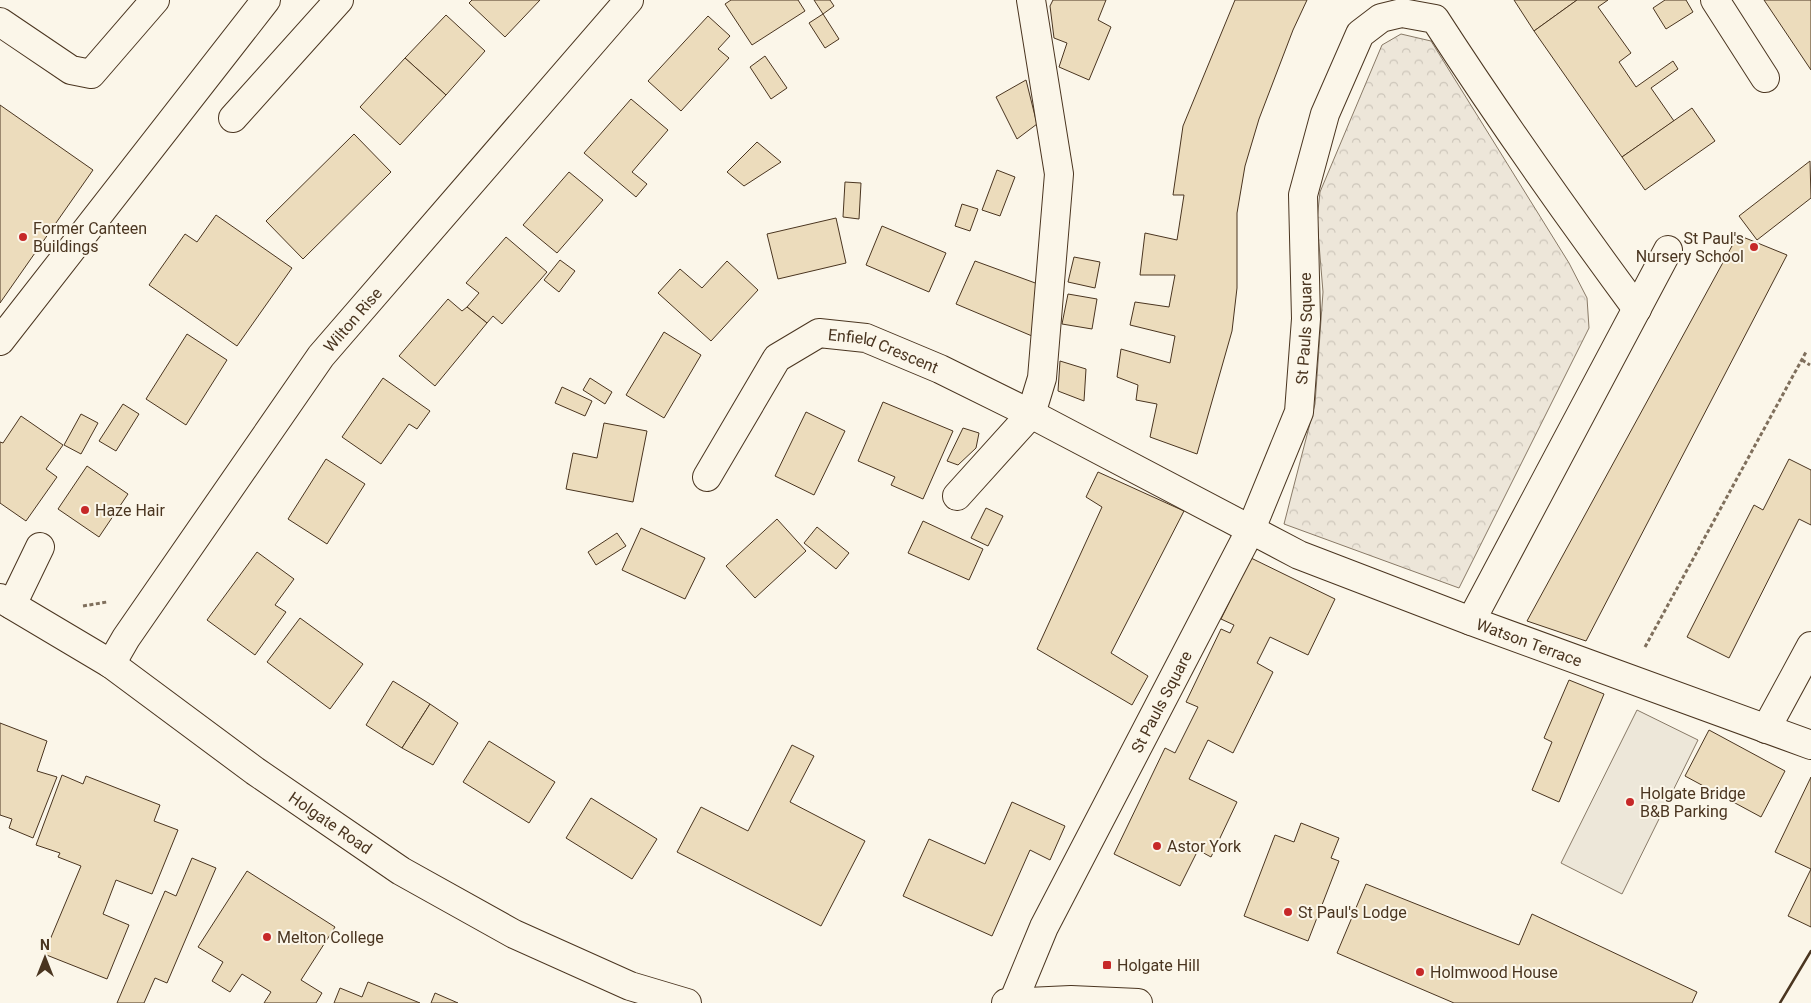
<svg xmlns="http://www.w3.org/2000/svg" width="1811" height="1003" font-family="Roboto,sans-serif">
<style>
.park{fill:url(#park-crowns);stroke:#887966}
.parking{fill:#ede7d9;stroke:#887966}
.building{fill:#ecdcbc;stroke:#4a3520}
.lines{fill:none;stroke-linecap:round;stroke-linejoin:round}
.minor-casing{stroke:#4a3520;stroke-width:30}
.major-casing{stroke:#4a3520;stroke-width:30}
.path{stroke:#7f6f5c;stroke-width:3;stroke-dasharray:4 2.5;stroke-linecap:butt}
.minor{stroke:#fbf6e9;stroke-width:28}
.major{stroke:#fbf6e9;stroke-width:28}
.wall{stroke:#4a3520;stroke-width:2.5}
.poi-dot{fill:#c62828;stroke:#fbf6e9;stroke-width:2}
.labels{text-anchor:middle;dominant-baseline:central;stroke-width:4;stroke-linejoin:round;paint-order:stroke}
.poi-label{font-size:16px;fill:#4a3520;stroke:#fbf6e9;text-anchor:start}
.street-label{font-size:16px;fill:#4a3520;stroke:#fbf6e9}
</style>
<defs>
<pattern id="park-crowns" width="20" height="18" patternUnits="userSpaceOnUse" patternTransform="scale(1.25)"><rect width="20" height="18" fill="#ede6d9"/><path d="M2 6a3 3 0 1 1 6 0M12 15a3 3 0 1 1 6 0" fill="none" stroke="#cdc6ba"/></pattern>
</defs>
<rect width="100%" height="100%" fill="#fbf6e9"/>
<path class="park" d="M1401 34 1431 41 1569 263 1587 298 1589 328 1459 588 1284 524 1315 404 1323 292 1317 220 1320 192 1382 45Z"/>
<path class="parking" d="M1637 710 1698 740 1622 894 1561 863Z"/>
<g class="building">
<path d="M472 0H540L505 37 469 3Z"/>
<path d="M731 0H798L805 11 752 45 725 4Z"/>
<path d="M814 0H830L834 6 823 14Z"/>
<path d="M1053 0H1106L1098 20 1111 27 1089 80 1059 67 1067 43 1054 38 1050 6Z"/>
<path d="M1235 0H1307L1293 30 1259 119 1245 166 1237 213V288L1232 331 1197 454 1150 437 1157 404 1136 400 1138 385 1117 377 1121 349 1170 363 1175 336 1130 325 1135 302 1169 307 1175 275H1140L1145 233 1177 240 1184 195H1173L1183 126Z"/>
<path d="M1514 0H1577L1534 31Z"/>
<path d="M1577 0H1608L1598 7 1631 53 1619 62 1636 87 1673 61 1678 69 1651 88 1674 121 1622 157 1534 31Z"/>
<path d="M1665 0H1686L1693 12 1666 29 1653 8Z"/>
<path d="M1764 0H1811V70Z"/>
<path d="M823 14 839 39 825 48 809 23Z"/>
<path d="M446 15 485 51 446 95 405 58Z"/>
<path d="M708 16 730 36 718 49 729 58 681 111 648 81Z"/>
<path d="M765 56 787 88 771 99 750 67Z"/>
<path d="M405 58 446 95 400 145 360 107Z"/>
<path d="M1026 80 1037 124 1017 139 996 97Z"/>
<path d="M631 99 668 130 632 172 647 184 636 197 584 153Z"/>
<path d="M0 105 93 170 0 303Z"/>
<path d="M1692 108 1715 141 1645 190 1622 157Z"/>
<path d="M354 134 391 172 303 259 266 221Z"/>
<path d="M757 142 781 162 744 186 727 172Z"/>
<path d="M1810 161 1811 198 1757 240 1739 216Z"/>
<path d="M997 170 1015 177 1000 216 982 210Z"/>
<path d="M569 172 603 200 557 253 523 225Z"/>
<path d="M845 182 861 183 859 219 843 217Z"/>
<path d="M962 204 978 209 970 231 955 226Z"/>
<path d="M216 215 292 268 237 346 149 285 185 234 197 242Z"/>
<path d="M836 218 846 263 778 279 767 234Z"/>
<path d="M882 226 946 253 929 292 866 265Z"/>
<path d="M1738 235 1787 255 1586 641 1527 621Z"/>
<path d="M506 237 547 272 502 324 493 316 487 323 467 307 479 293 466 283Z"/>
<path d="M1074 257 1100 262 1095 288 1068 282Z"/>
<path d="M560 260 575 271 559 292 544 280Z"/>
<path d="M727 261 758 290 711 341 658 293 680 269 702 288Z"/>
<path d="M975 261 1038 284 1032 336 956 304Z"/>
<path d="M1068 294 1097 299 1092 329 1062 324Z"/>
<path d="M448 299 462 311 467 307 487 323 435 386 399 356Z"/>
<path d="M664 332 701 355 664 418 626 395Z"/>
<path d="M187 334 227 360 186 425 146 399Z"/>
<path d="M1060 361 1086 369 1084 401 1058 391Z"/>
<path d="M383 378 430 411 417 429 409 424 381 464 342 437Z"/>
<path d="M590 378 612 392 605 404 583 390Z"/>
<path d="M562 387 592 401 585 416 555 403Z"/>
<path d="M883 402 953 431 923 499 891 485 895 477 858 461Z"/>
<path d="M123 404 139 414 116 451 99 441Z"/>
<path d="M806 412 845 431 814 495 775 476Z"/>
<path d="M81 414 98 423 81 454 64 445Z"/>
<path d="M21 416 63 445 46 469 57 477 26 521 0 503V442L3 443Z"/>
<path d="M604 423 647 431 633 502 566 489 573 453 597 458Z"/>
<path d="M963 428 979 433 976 448 958 465 947 461Z"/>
<path d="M326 459 365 484 327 544 288 519Z"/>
<path d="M1789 459 1811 470V525L1799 519 1729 658 1687 637 1754 505 1763 510Z"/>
<path d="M87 466 128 494 99 537 58 509Z"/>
<path d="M1098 472 1184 511 1111 653 1148 676 1132 705 1037 649 1102 507 1086 497Z"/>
<path d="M986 508 1003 516 988 546 971 538Z"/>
<path d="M777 519 806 551 755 598 726 566Z"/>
<path d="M923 521 983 549 969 580 908 553Z"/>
<path d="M817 527 849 553 836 569 804 543Z"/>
<path d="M641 528 705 558 685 599 622 570Z"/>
<path d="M617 533 626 546 596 565 588 552Z"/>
<path d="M257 552 294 579 275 605 286 612 255 655 207 620Z"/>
<path d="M1251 558 1335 599 1308 655 1270 637 1257 663 1273 672 1233 753 1208 740 1189 779 1237 802 1211 857 1198 850 1180 886 1114 854 1165 748 1175 753 1198 707 1186 702 1221 629 1230 633 1234 625 1221 619Z"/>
<path d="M300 618 363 664 330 709 267 662Z"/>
<path d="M1569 680 1604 694 1559 802 1532 790 1552 742 1544 738Z"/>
<path d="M393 681 430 704 402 748 366 725Z"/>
<path d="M430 704 458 723 433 765 402 748Z"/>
<path d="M0 723 47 741 37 771 57 777 33 838 9 828 12 819 0 815Z"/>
<path d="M1709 730 1785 771 1761 817 1685 776Z"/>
<path d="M489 741 555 782 529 823 463 782Z"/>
<path d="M792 745 814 756 790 802 865 841 821 926 677 852 701 807 748 831Z"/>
<path d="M62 775 83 784 86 776 160 805 154 821 178 830 152 894 116 880 103 914 129 925 107 979 44 954 81 866 58 857 60 853 36 845Z"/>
<path d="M1811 777V927L1788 916 1811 869 1775 852Z"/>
<path d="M591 798 657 839 632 879 566 838Z"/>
<path d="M1012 802 1065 826 1050 860 1030 850 992 936 903 896 929 839 985 864Z"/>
<path d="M1301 823 1339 838 1331 858 1339 861 1308 941 1244 916 1275 835 1294 842Z"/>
<path d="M192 858 216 868 167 983 155 978 144 1003H117L165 891 176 896Z"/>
<path d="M247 871 335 927 301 980 322 993 316 1003H264L271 992 242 974 230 992 212 981 223 962 198 947Z"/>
<path d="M1366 884 1519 945 1532 914 1697 992 1692 1003H1454L1337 953Z"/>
<path d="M368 982 420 1003H334L340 988 362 997Z"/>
<path d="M435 993 458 1003H431Z"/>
</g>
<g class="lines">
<g class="minor-casing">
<g id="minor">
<path d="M1715 0 1765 78"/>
<path d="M0 22 71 70 91 74 155 0"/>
<path d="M233 118 339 0"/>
<path d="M0 341 266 0"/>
<path id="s1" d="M707 477 777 358 819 333 866 338 940 369 1031 414 1299 555 1471 621 1811 745"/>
<path d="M957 496 1031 414 1042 378 1059 174 1031 0"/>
<path d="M12 605 40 547"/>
<path d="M1471 621 1668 250"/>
<path id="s2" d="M111 664 126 638 321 356 629 0"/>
<path d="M1766 729 1811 646"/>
<path id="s3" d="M1013 1002 1044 927 1251 529 1299 412 1306 319 1303 195 1325 114 1360 34 1381 18 1402 13 1435 19C1499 118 1567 214 1637 309"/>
</g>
</g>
<g class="major-casing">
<g id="major">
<path id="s4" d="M0 598 111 664 255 771 401 871 514 934 630 986 687 1003"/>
<path d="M1006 1003 1071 1000 1138 1003"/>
</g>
</g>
<g class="path">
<path d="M1802 360 1810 365"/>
<path d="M83 606 107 602"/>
<path d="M1645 647 1806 352"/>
</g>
<use href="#minor" class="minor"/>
<use href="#major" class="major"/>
<path class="wall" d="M1780 1003 1811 951"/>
</g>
<g class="poi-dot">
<circle cx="23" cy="237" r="5"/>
<circle cx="1754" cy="247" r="5"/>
<circle cx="85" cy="510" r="5"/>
<circle cx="1630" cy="802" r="5"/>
<circle cx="1157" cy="846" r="5"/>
<circle cx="1288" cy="912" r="5"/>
<circle cx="267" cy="937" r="5"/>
<rect x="1102" y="960" width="10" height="10" rx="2.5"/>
<circle cx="1420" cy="972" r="5"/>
</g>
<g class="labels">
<g class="poi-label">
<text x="33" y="228">Former Canteen<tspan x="33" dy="18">Buildings</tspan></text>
<text x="1744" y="238" text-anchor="end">St Paul's<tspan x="1744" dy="18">Nursery School</tspan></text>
<text x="95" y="510">Haze Hair</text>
<text x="1640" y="793">Holgate Bridge<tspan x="1640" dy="18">B&amp;B Parking</tspan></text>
<text x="1167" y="846">Astor York</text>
<text x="1298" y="912">St Paul's Lodge</text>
<text x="277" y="937">Melton College</text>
<text x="1117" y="965">Holgate Hill</text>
<text x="1430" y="972">Holmwood House</text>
</g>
<g class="street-label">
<text stroke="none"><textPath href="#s2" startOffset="421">Wilton Rise</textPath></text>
<text stroke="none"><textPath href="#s3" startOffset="740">St Pauls Square</textPath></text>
<text stroke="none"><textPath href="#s1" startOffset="254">Enfield Crescent</textPath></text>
<text stroke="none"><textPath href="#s1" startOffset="965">Watson Terrace</textPath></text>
<text stroke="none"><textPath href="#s3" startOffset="335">St Pauls Square</textPath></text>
<text stroke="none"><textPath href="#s4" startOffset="400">Holgate Road</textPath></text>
</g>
</g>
<g transform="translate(45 958)" stroke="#fbf6e9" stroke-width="4" paint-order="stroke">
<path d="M0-4L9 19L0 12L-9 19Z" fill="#4a3520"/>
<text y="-8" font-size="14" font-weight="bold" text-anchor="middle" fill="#4a3520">N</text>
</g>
</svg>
